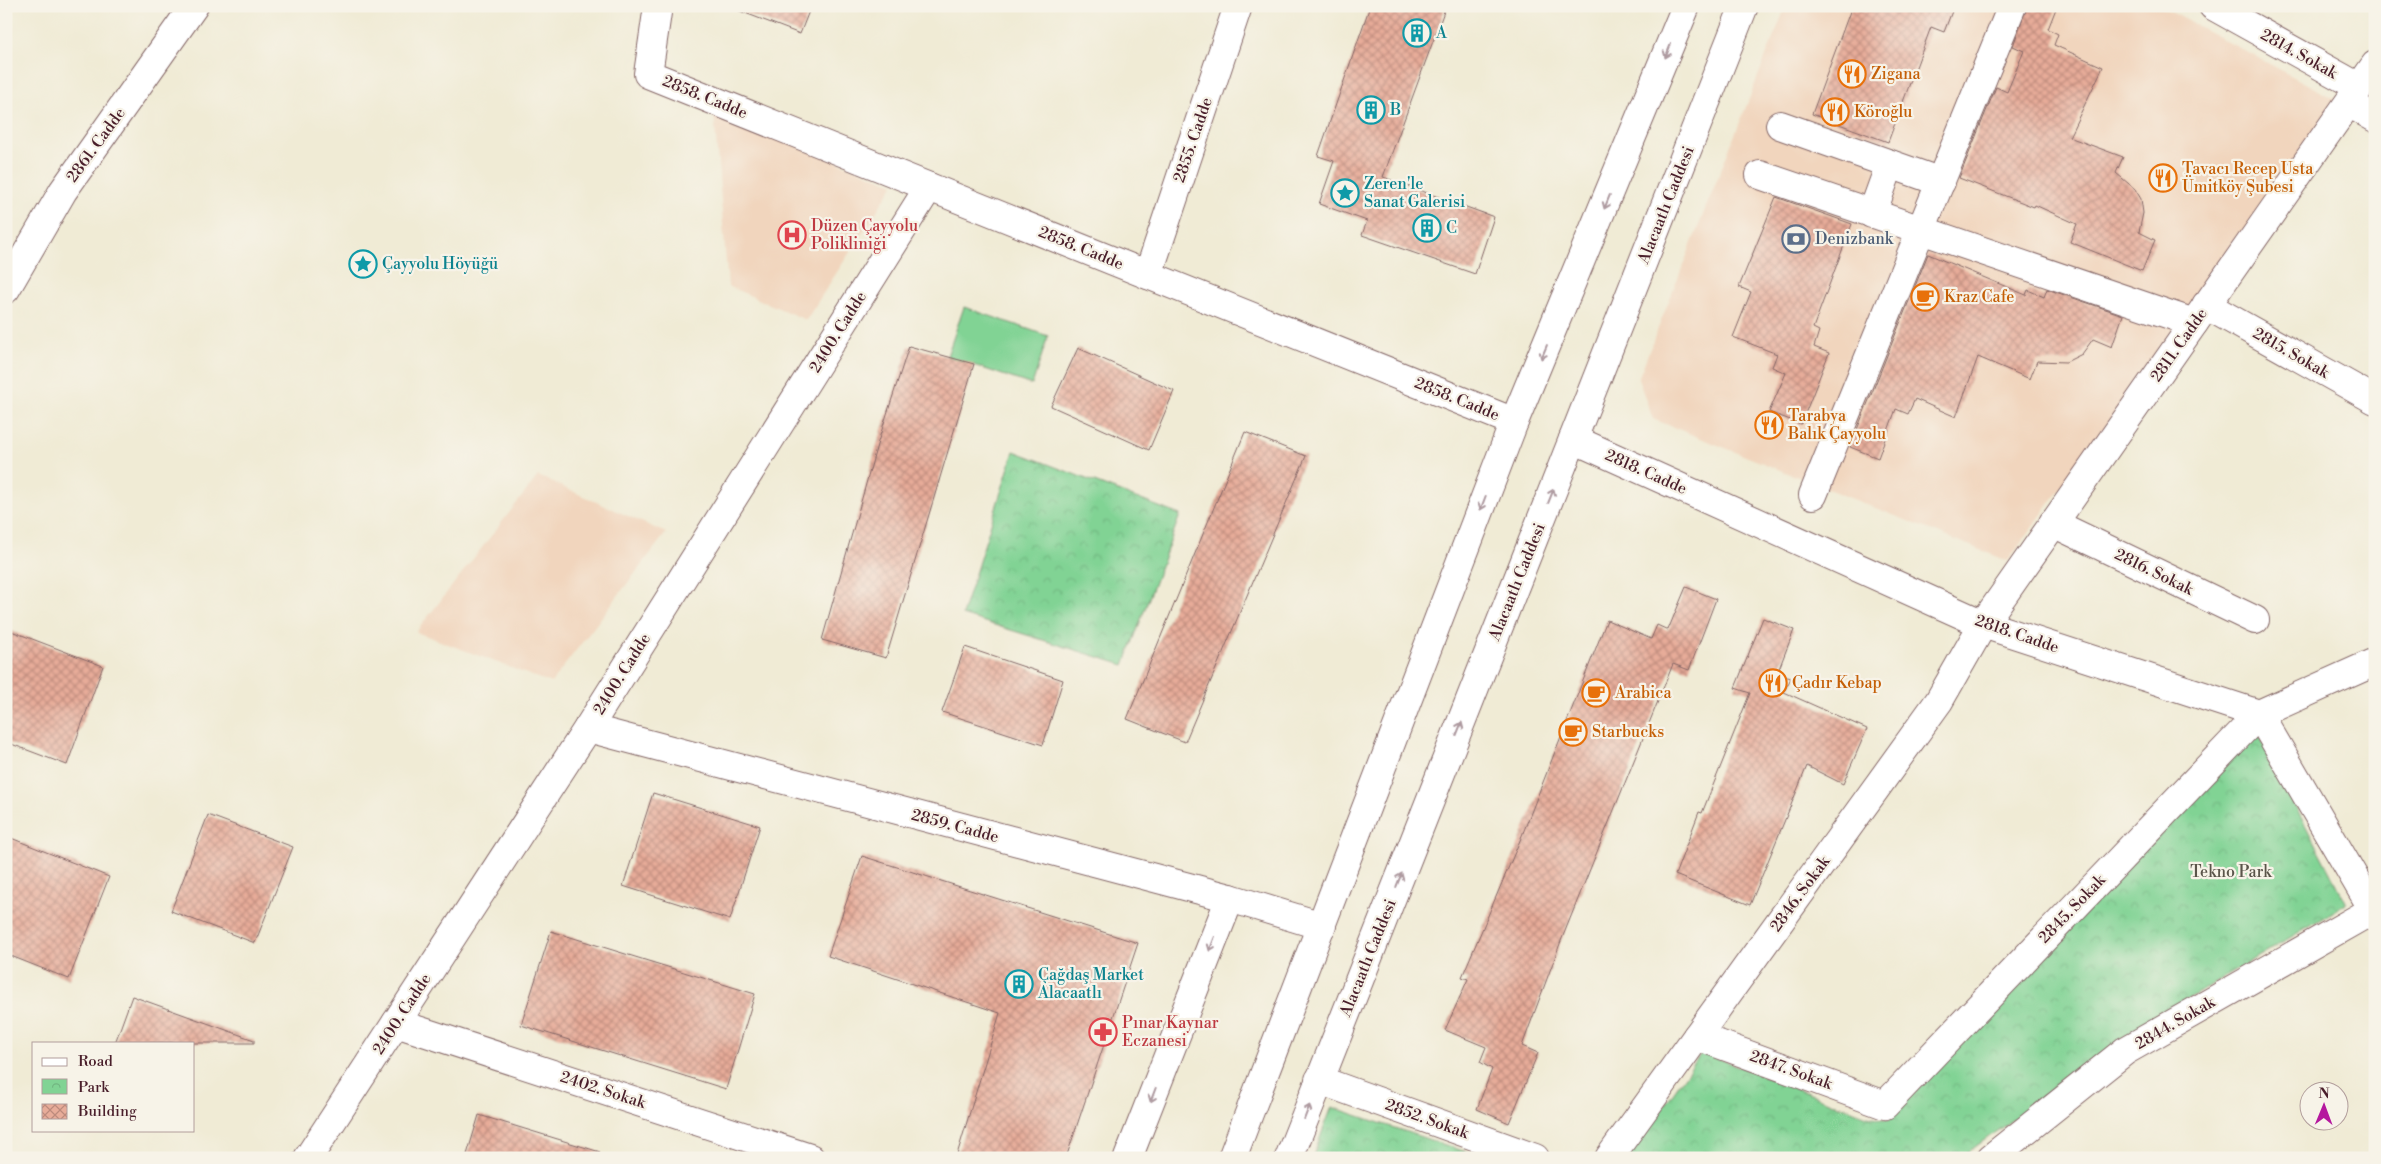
<svg xmlns="http://www.w3.org/2000/svg" width="2381" height="1164" font-family="'Libre Bodoni',serif">
<style>
.built{fill:#f1d5bd}
.park{fill:url(#park-crowns);stroke:#667960}
.pitch{fill:#81d394;stroke:#667960}
.building{fill:url(#building-cross-hatch)}
.lines{fill:none;stroke-linecap:round;stroke-linejoin:round}
.minor-casing{stroke:#846666;stroke-width:30}
.major-casing{stroke:#846666;stroke-width:30}
.minor{stroke:#fff;stroke-width:28}
.major{stroke:#fff;stroke-width:28}
.oneway{stroke:#ae9aa0}
.labels{text-anchor:middle;dominant-baseline:central;stroke-width:4.5;stroke-linejoin:round;paint-order:stroke}
.culture-label{font-size:16px;fill:#0d838f;stroke:#f7f3e8;text-anchor:start}
.street-label{font-size:16px;fill:#4a1f2b;stroke:#f7f3e8}
.food-label{font-size:16px;fill:#c56008;stroke:#f7f3e8;text-anchor:start}
.health-label{font-size:16px;fill:#be3a42;stroke:#f7f3e8;text-anchor:start}
.service-label{font-size:16px;fill:#4e5e75;stroke:#f7f3e8;text-anchor:start}
.park-label{font-size:16px;fill:#5a554a;stroke:#f7f3e8}
</style>
<defs>
<pattern id="park-crowns" width="20" height="18" patternUnits="userSpaceOnUse" patternTransform="scale(1.25)"><rect width="20" height="18" fill="#81d394"/><path d="M2 6a3 3 0 1 1 6 0M12 15a3 3 0 1 1 6 0" fill="none" stroke="#71b580"/></pattern>
<pattern id="building-cross-hatch" width="8" height="8" patternUnits="userSpaceOnUse" patternTransform="scale(1.25)"><rect width="8" height="8" fill="#e7ac99"/><path d="M0 0l8 8M0 8l8-8" fill="none" stroke="#bd8b7d"/></pattern>
</defs>
<rect width="100%" height="100%" fill="#f7f3e8"/>
<filter id="ink" filterUnits="userSpaceOnUse"><feTurbulence type="fractalNoise" baseFrequency=".02" numOctaves="2"/><feDisplacementMap in="SourceGraphic" scale="10" xChannelSelector="R" yChannelSelector="G"/><feConvolveMatrix kernelMatrix="1 2 1 2 8 2 1 2 1" color-interpolation-filters="sRGB"/></filter>
<filter id="wash" filterUnits="userSpaceOnUse"><feTurbulence type="fractalNoise" baseFrequency=".0096" numOctaves="4" result="noise"/><feDisplacementMap in="SourceGraphic" scale="20" xChannelSelector="R" yChannelSelector="G"/><feGaussianBlur stdDeviation="1.12" result="paint"/><feColorMatrix in="noise" values="0 0 0 0 0 0 0 0 0 0 0 0 0 0 0 0 0 1.4 0 .05"/><feComposite in="paint" operator="in"/></filter>
<g filter="url(#wash)">
<rect width="100%" height="100%" fill="#f0ebd5"/>
<g class="built">
<path d="M1786 6H2160L2341 102 2008 561 1653 419 1638 379Z"/>
<path d="M714 114 894 184 806 320 728 286Z"/>
<path d="M538 476 666 533 551 683 416 632Z"/>
</g>
<g class="park">
<path d="M1014 451 1180 515 1124 665 962 615Z"/>
<path d="M2260 737 2346 904 2128 1035 1960 1158H1627L1702 1052 1867 1116 1889 1120 2227 747Z"/>
<path d="M1332 1107 1484 1158H1312Z"/>
</g>
<path class="pitch" d="M964 307 1048 336 1032 385 947 356Z"/>
<g id="blocks">
<g class="building">
<path d="M733 6H811L800 34 732 8Z"/>
<path d="M1370 6H1446L1383 177 1494 217 1475 274 1362 235 1367 221 1319 204 1334 161 1318 156Z"/>
<path d="M1852 6H1954L1944 32 1931 27 1888 142 1812 114Z"/>
<path d="M2027 6H2057L2048 29 2058 34 2054 45 2103 67 2069 137 2123 157 2116 173 2135 189 2141 199 2143 213 2139 232 2155 240 2142 271 2070 242 2077 224 2035 205 2034 207 1959 178 1996 87 2007 92 2024 51 2013 46Z"/>
<path d="M1776 197 1852 224 1813 328 1819 331 1814 347 1829 353 1801 424 1769 412 1786 373 1772 367 1777 354 1733 337 1751 292 1739 287Z"/>
<path d="M1928 254 2026 295 2028 290 2044 297 2047 289 2123 315 2112 347 2093 339 2082 354 2066 362 2037 361 2030 379 1978 357 1956 417 1915 399 1908 414 1896 409 1878 458 1850 447Z"/>
<path d="M909 346 974 364 886 658 822 640 877 445Z"/>
<path d="M1078 348 1174 391 1149 450 1051 406Z"/>
<path d="M1245 432 1306 456 1185 742 1127 719Z"/>
<path d="M1686 587 1716 599 1689 670 1673 664 1561 941 1522 1046 1538 1053 1509 1123 1477 1109 1492 1069 1480 1062 1486 1047 1445 1030 1468 979 1462 977 1521 838 1607 620 1651 639 1657 625 1668 630Z"/>
<path d="M1763 618 1794 630 1777 674 1791 678 1784 692 1867 729 1843 784 1807 766 1750 905 1675 875 1699 812 1702 813 1750 693 1735 688Z"/>
<path d="M6 629 103 666 67 765 6 742Z"/>
<path d="M965 647 1063 680 1043 745 942 712Z"/>
<path d="M653 793 760 826 730 920 623 886Z"/>
<path d="M208 815 293 847 255 943 171 911Z"/>
<path d="M6 836 109 877 69 979 6 954Z"/>
<path d="M862 856 1138 943 1066 1158H956L1000 1013 828 956Z"/>
<path d="M551 931 755 994 726 1089 521 1025Z"/>
<path d="M132 996 254 1040V1043H115Z"/>
<path d="M479 1115 600 1152 599 1158H466Z"/>
</g>
</g>
</g>
<g filter="url(#ink)">
<use href="#blocks" fill-opacity="0" stroke="#846666" stroke-width="1"/>
<g class="lines">
<g class="minor-casing">
<g id="minor">
<path d="M658 6 648 74 1514 422"/>
<path d="M2213 6 2359 87"/>
<path d="M2349 103 2375 118"/>
<path d="M1780 125 1941 182"/>
<path d="M1760 175 2194 323"/>
<path d="M1872 214 1890 164"/>
<path d="M1148 275 1238 6"/>
<path d="M6 289 63 191 194 6"/>
<path d="M2206 305 2375 400"/>
<path d="M1573 439 1983 624 2259 714 2375 913"/>
<path d="M1813 495 2012 6"/>
<path d="M2053 523 2255 620"/>
<path d="M588 728 1230 898 1322 926"/>
<path d="M396 1023 810 1158"/>
<path d="M1697 1036 1885 1105 2259 714 2375 662"/>
<path d="M1319 1080 1535 1158"/>
<path d="M308 1158 588 728 929 187"/>
<path d="M1128 1158 1230 898"/>
<path d="M1609 1158 1939 701 1983 624 2375 65"/>
<path d="M1991 1158 2125 1051 2373 910"/>
</g>
</g>
<g class="major-casing">
<g id="major">
<path d="M1232 1158 1514 422 1686 6"/>
<path d="M1289 1158 1744 6"/>
</g>
</g>
<use href="#minor" class="minor"/>
<use href="#major" class="major"/>
</g>
<defs><path id="oneway-shaft" d="M-6 0H5M1.5-3L5.5 0L1.5 3" fill="none" stroke-width="1.6" stroke-linecap="round" stroke-linejoin="round" transform="scale(1.25)"/></defs>
<g class="oneway">
<use href="#oneway-shaft" transform="translate(1668 51) rotate(112)"/>
<use href="#oneway-shaft" transform="translate(1607 202) rotate(112)"/>
<use href="#oneway-shaft" transform="translate(1544 352) rotate(113)"/>
<use href="#oneway-shaft" transform="translate(1551 496) rotate(-68)"/>
<use href="#oneway-shaft" transform="translate(1483 503) rotate(111)"/>
<use href="#oneway-shaft" transform="translate(1459 729) rotate(-68)"/>
<use href="#oneway-shaft" transform="translate(1399 880) rotate(-68)"/>
<use href="#oneway-shaft" transform="translate(1212 944) rotate(111)"/>
<use href="#oneway-shaft" transform="translate(1153 1095) rotate(111)"/>
<use href="#oneway-shaft" transform="translate(1307 1112) rotate(-69)"/>
</g>
</g>
<defs>
<g id="building-ring" transform="scale(1.4375)"><circle r="9.5" fill="#f7f3e8" stroke="#0f9aa8" stroke-width="1.5"/><path d="M-4-6H4V6H1V3H-1V6H-4ZM-2.5-4.3h1.7v1.8h-1.7ZM.8-4.3h1.7v1.8H.8ZM-2.5-1h1.7V.8h-1.7ZM.8-1h1.7V.8H.8Z" fill="#0f9aa8"/></g>
<g id="restaurant-ring" transform="scale(1.4375)"><circle r="9.5" fill="#f7f3e8" stroke="#e8710a" stroke-width="1.5"/><path d="M-5-6h1v4h1v-4h1v4h1v-4h1v5L-1.5 .5V6h-2V.5L-5-1ZM5-6V6H3V1.5H1.5Q1.5-4 5-6Z" fill="#e8710a"/></g>
<g id="sight-ring" transform="scale(1.4375)"><circle r="9.5" fill="#f7f3e8" stroke="#0f9aa8" stroke-width="1.5"/><path d="M0-6L1.8-2.2L6-1.7L2.9 1.2L3.7 5.4L0 3.3L-3.7 5.4L-2.9 1.2L-6-1.7L-1.8-2.2Z" fill="#0f9aa8"/></g>
<g id="hospital-ring" transform="scale(1.4375)"><circle r="9.5" fill="#f7f3e8" stroke="#e0444e" stroke-width="1.5"/><path d="M-5-5h3v3.5h4V-5h3V5h-3V1.5h-4V5h-3Z" fill="#e0444e"/></g>
<g id="bank-ring" transform="scale(1.4375)"><circle r="9.5" fill="#f7f3e8" stroke="#5c6f8a" stroke-width="1.5"/><path d="M-6-4H6V4H-6ZM0-2.3a2.3 2.3 0 1 0 0 4.6a2.3 2.3 0 1 0 0-4.6Z" fill="#5c6f8a"/></g>
<g id="cafe-ring" transform="scale(1.4375)"><circle r="9.5" fill="#f7f3e8" stroke="#e8710a" stroke-width="1.5"/><path d="M-5.5-4.5H6V0H3Q3 3.5 0 3.5H-2.5Q-5.5 3.5-5.5 0ZM3-3.2v2h1.7v-2ZM-6 4.5H4V6H-6Z" fill="#e8710a"/></g>
<g id="pharmacy-ring" transform="scale(1.4375)"><circle r="9.5" fill="#f7f3e8" stroke="#e0444e" stroke-width="1.5"/><path d="M-2-6h4v4h4v4h-4v4h-4v-4h-4v-4h4Z" fill="#e0444e"/></g>
</defs>
<g fill-rule="evenodd">
<use href="#building-ring" x="1417" y="33"/>
<use href="#restaurant-ring" x="1852" y="74"/>
<use href="#building-ring" x="1371" y="110"/>
<use href="#restaurant-ring" x="1835" y="112"/>
<use href="#restaurant-ring" x="2163" y="178"/>
<use href="#sight-ring" x="1345" y="193"/>
<use href="#building-ring" x="1427" y="228"/>
<use href="#hospital-ring" x="792" y="235"/>
<use href="#bank-ring" x="1796" y="239"/>
<use href="#sight-ring" x="363" y="264"/>
<use href="#cafe-ring" x="1925" y="297"/>
<use href="#restaurant-ring" x="1769" y="425"/>
<use href="#restaurant-ring" x="1773" y="683"/>
<use href="#cafe-ring" x="1596" y="693"/>
<use href="#cafe-ring" x="1573" y="732"/>
<use href="#building-ring" x="1019" y="984"/>
<use href="#pharmacy-ring" x="1103" y="1032"/>
</g>
<g class="labels">
<g class="culture-label">
<text x="1436" y="33">A</text>
<text x="1390" y="110">B</text>
<text x="1364" y="184">Zeren'le<tspan x="1364" dy="18">Sanat Galerisi</tspan></text>
<text x="1446" y="228">C</text>
<text x="382" y="264">Çayyolu Höyüğü</text>
<text x="1038" y="975">Çağdaş Market<tspan x="1038" dy="18">Alacaatlı</tspan></text>
</g>
<g class="street-label">
<text transform="translate(2299 54) rotate(29)">2814. Sokak</text>
<text transform="translate(705 97) rotate(22)">2858. Cadde</text>
<text transform="translate(1193 140) rotate(-71)">2855. Cadde</text>
<text transform="translate(96 145) rotate(-54)">2861. Cadde</text>
<text transform="translate(1666 205) rotate(-68)">Alacaatlı Caddesi</text>
<text transform="translate(1081 248) rotate(22)">2858. Cadde</text>
<text transform="translate(838 332) rotate(-58)">2400. Cadde</text>
<text transform="translate(2179 345) rotate(-55)">2811. Cadde</text>
<text transform="translate(2291 353) rotate(30)">2815. Sokak</text>
<text transform="translate(1457 399) rotate(22)">2858. Cadde</text>
<text transform="translate(1646 472) rotate(24)">2818. Cadde</text>
<text transform="translate(2154 572) rotate(26)">2816. Sokak</text>
<text transform="translate(1517 582) rotate(-68)">Alacaatlı Caddesi</text>
<text transform="translate(2017 634) rotate(19)">2818. Cadde</text>
<text transform="translate(622 674) rotate(-58)">2400. Cadde</text>
<text transform="translate(955 826) rotate(15)">2859. Cadde</text>
<text transform="translate(1800 894) rotate(-54)">2846. Sokak</text>
<text transform="translate(2072 909) rotate(-46)">2845. Sokak</text>
<text transform="translate(1368 958) rotate(-68)">Alacaatlı Caddesi</text>
<text transform="translate(402 1014) rotate(-57)">2400. Cadde</text>
<text transform="translate(2175 1023) rotate(-30)">2844. Sokak</text>
<text transform="translate(1791 1070) rotate(20)">2847. Sokak</text>
<text transform="translate(603 1090) rotate(18)">2402. Sokak</text>
<text transform="translate(1427 1119) rotate(20)">2852. Sokak</text>
</g>
<g class="food-label">
<text x="1871" y="74">Zigana</text>
<text x="1854" y="112">Köroğlu</text>
<text x="2182" y="169">Tavacı Recep Usta<tspan x="2182" dy="18">Ümitköy Şubesi</tspan></text>
<text x="1944" y="297">Kraz Cafe</text>
<text x="1788" y="416">Tarabya<tspan x="1788" dy="18">Balık Çayyolu</tspan></text>
<text x="1792" y="683">Çadır Kebap</text>
<text x="1615" y="693">Arabica</text>
<text x="1592" y="732">Starbucks</text>
</g>
<g class="health-label">
<text x="811" y="226">Düzen Çayyolu<tspan x="811" dy="18">Polikliniği</tspan></text>
<text x="1122" y="1023">Pınar Kaynar<tspan x="1122" dy="18">Eczanesi</tspan></text>
</g>
<g class="service-label">
<text x="1815" y="239">Denizbank</text>
</g>
<g class="park-label">
<text x="2231" y="872">Tekno Park</text>
</g>
</g>
<rect width="2381" height="1164" fill="none" stroke="#f7f3e8" stroke-width="25"/>
<rect x="32" y="1042" width="162" height="90" fill="#f7f3e8" stroke="#b29e9c"/>
<rect x="42" y="1058" width="25" height="8" fill="#ffffff" stroke="#b29e9c"/>
<text x="78" y="1066" font-size="15" fill="#4a1f2b">Road</text>
<rect x="42" y="1079" width="25" height="15" fill="url(#park-crowns)" stroke="#b29e9c"/>
<text x="78" y="1092" font-size="15" fill="#4a1f2b">Park</text>
<rect x="42" y="1104" width="25" height="15" fill="url(#building-cross-hatch)" stroke="#b29e9c"/>
<text x="78" y="1116" font-size="15" fill="#4a1f2b">Building</text>
<g transform="translate(2324 1106) rotate(1)"><circle r="24" fill="#f7f3e8" stroke="#b29e9c"/>
<path d="M0-4L9 19L0 12L-9 19Z" fill="#b5179e"/>
<text y="-8" font-size="14" font-weight="bold" text-anchor="middle" fill="#4a1f2b">N</text>
</g>
</svg>
